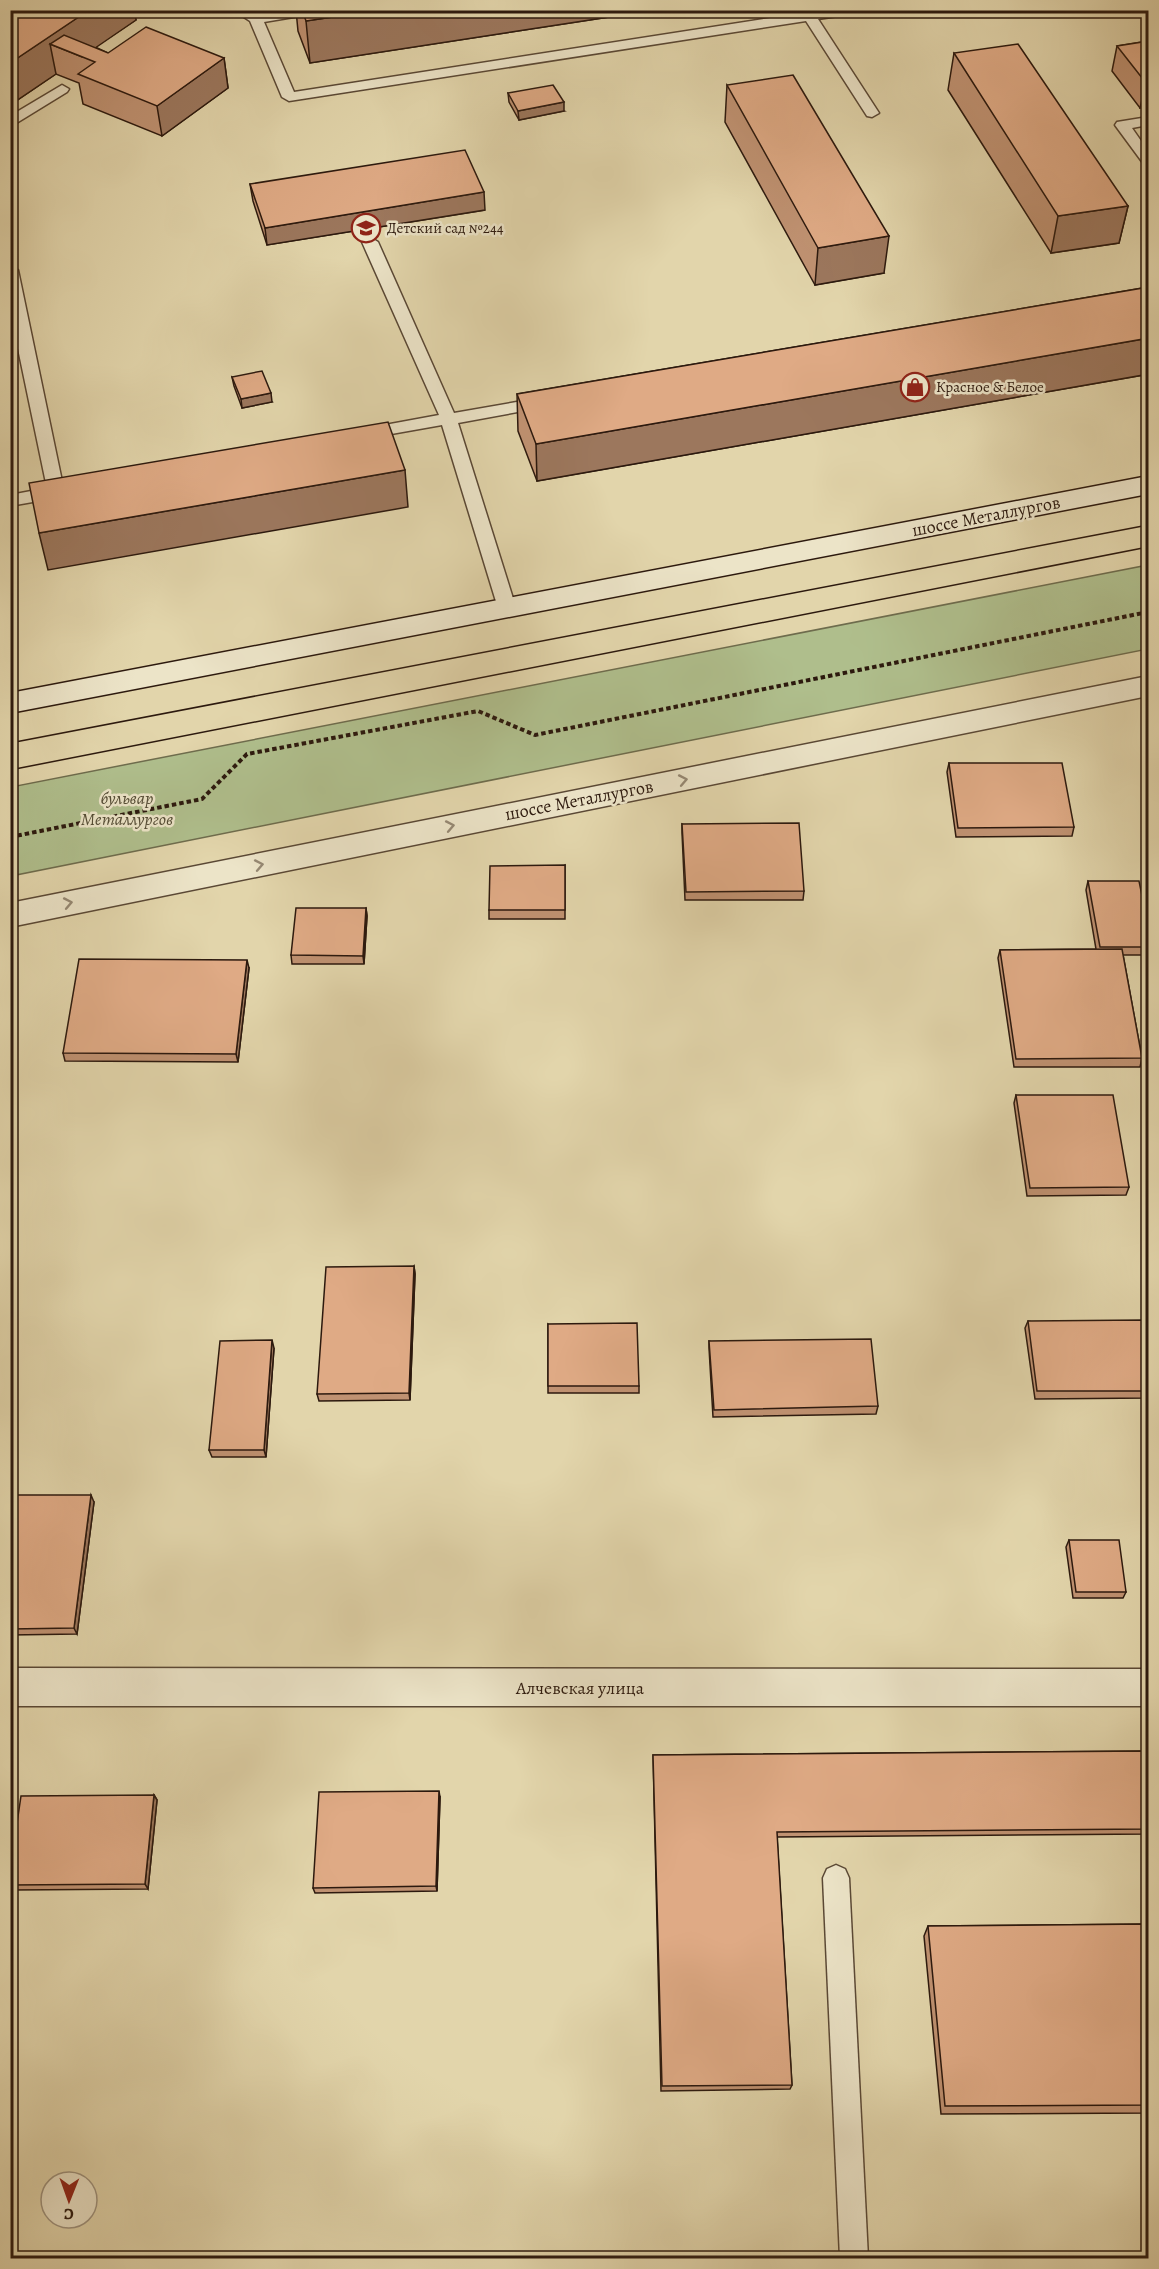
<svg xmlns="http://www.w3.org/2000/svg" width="1159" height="2269" font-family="Alegreya,serif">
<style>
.green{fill:#afbe8c;stroke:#6e6c4d;stroke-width:1.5}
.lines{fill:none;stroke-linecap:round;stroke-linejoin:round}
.service-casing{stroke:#5a4835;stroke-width:3}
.minor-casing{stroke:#5a4835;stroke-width:3}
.tertiary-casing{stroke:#5a4835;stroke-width:3}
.secondary-casing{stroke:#2c190e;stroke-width:3}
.path{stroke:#2c190e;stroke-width:4;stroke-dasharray:4.5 3;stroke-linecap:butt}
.service{fill:#ece4c8;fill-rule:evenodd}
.minor{fill:#ece4c8;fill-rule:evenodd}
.tertiary{fill:#ece4c8;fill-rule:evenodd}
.secondary{fill:#ece4c8;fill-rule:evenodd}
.tram{stroke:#2c190e;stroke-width:1.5}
.wall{fill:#c09272;stroke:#2c190e;stroke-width:1.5}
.shaded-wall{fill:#9c775d;stroke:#2c190e;stroke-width:1.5}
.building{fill:#dfaa85;stroke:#2c190e;stroke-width:1.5}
.oneway{stroke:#968974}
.labels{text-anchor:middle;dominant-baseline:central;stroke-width:5;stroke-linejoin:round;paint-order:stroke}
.far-poi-label{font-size:15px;fill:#2c190e;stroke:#ece4c8;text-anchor:start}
.street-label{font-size:18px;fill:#2c190e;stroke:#ece4c8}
.park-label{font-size:18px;font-style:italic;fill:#534b34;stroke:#ece4c8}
</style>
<rect width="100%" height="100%" fill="#e2d5ab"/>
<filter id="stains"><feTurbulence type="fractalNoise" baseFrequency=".00333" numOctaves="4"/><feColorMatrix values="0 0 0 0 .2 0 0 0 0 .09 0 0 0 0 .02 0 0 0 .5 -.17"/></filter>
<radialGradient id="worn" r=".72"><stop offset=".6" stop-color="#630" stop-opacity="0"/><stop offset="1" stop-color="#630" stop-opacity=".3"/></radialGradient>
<path class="green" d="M1148 565V649L11 876V787Z"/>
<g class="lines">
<g class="service-casing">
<g id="service">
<path d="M233 10H251L258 15 283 10H319L312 14 264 22 294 92 822 10H859L852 14 818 19 879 113 872 117 867 116 806 21 289 101 282 97 250 21Z"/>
<path d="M62 85 69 89 67 92 10 127V116Z"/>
<path d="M1148 117V125L1132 128 1148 151V164L1143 163 1115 125 1117 122Z"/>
<path d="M370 237 378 242 454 413 545 397 551 398 553 402 551 406 545 407 458 423 516 608 513 612H501L498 608 442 425 363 439 357 438 355 434 357 430 363 429 439 415 362 242Z"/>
<path d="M10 266 18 270 63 486 69 491 67 495 61 497 10 506V495L47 488 10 310Z"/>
<path d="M836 1865 845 1869 849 1878 868 2258H840L823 1878 827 1869Z"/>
</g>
</g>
<g class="minor-casing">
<path id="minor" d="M10 1668 1148 1669V1706H10Z"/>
</g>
<g class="tertiary-casing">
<path id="tertiary" d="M1148 676V696L10 927V903Z"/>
</g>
<g class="secondary-casing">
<path id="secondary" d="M1148 476V494L10 713V693Z"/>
</g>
<path class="path" d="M10 837 202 799 247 754 478 711 535 735 1148 612"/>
<use href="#service" class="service"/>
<use href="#minor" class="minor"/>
<use href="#tertiary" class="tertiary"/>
<use href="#secondary" class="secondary"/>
<g class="tram">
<path d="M10 743 1148 525"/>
<path d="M10 770 1148 547"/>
</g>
</g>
<g class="wall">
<path d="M10 10H134L136 20 95 47 108 53 224 58 228 88 162 136 83 104 79 83 56 74 10 105Z"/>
<path d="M296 10H655L310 63 298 31Z"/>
<path d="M1149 41V106L1140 108 1112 71 1117 46Z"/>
<path d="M954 53 1128 206 1119 243 1051 253 948 90Z"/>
<path d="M727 85 884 273 815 285 725 122Z"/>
<path d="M508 93 564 111 519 120 509 102Z"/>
<path d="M250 184 485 210 267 245 253 201Z"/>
<path d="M1149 287V374L537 481 518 431 517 394Z"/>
<path d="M232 377 272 402 242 408 234 386Z"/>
<path d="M949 763 1074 827 1072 836 956 837 947 772Z"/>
<path d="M682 824 804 891 803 900H685L682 833Z"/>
<path d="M565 865V919H489V910Z"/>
<path d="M1088 881 1149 930V955H1123L1142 1058 1140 1067H1014L998 958 1000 950 1096 949 1086 890Z"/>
<path d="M366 908 367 916 364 964H292L291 955Z"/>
<path d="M249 968 238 1062 65 1061 63 1053Z"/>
<path d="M1016 1095 1129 1187 1126 1195 1027 1196 1014 1103Z"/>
<path d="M414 1266 415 1274 410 1400 319 1401 317 1394Z"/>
<path d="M1028 1321 1149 1348V1398L1035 1399 1025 1328Z"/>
<path d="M548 1324 639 1386V1393H548Z"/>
<path d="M709 1341 878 1406 876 1414 713 1417 709 1348Z"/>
<path d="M274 1348 266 1457H212L209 1450Z"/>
<path d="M10 1495 94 1502 77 1634 10 1635Z"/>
<path d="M1069 1540 1126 1592 1123 1598H1073L1066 1547Z"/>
<path d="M1149 1751V1834L777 1837 792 2085 790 2089 661 2091 653 1755Z"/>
<path d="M154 1795 157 1800 148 1889 12 1890 10 1888V1871Z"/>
<path d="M440 1797 437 1891 315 1893 313 1888Z"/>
<path d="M1149 1924V2113L941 2114 924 1936 928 1926Z"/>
</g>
<g class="shaded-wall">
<path d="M89 10H134L136 20 82 57 50 44 56 74 10 105V63Z"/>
<path d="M380 10H655L310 63 306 21Z"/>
<path d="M224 58 228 88 162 136 157 106Z"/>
<path d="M1146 83H1149V106L1140 108Z"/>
<path d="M564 102V111L519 120 518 111Z"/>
<path d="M484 192 485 210 267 245 265 228Z"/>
<path d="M1128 206 1119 243 1051 253 1058 216Z"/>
<path d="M889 236 884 273 815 285 818 248Z"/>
<path d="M1149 338V374L537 481 536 444Z"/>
<path d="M271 393 272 402 242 408 241 399Z"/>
<path d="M405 470 408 507 48 570 39 533Z"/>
<path d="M366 908 367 916 364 964 363 956Z"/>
<path d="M247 960 249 968 238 1062 236 1054Z"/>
<path d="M414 1266 415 1274 410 1400 409 1393Z"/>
<path d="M272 1340 274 1348 266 1457 264 1450Z"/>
<path d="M91 1495 94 1502 77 1634 74 1628Z"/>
<path d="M439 1791 440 1797 437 1891 436 1886Z"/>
<path d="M154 1795 157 1800 148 1889 145 1884Z"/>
</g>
<g class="building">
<path d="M10 10H89L10 63Z"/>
<path d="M302 10H380L306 21Z"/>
<path d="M146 27 224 58 157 106 78 74 95 62 50 44 64 35 108 53Z"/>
<path d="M1149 41V83H1146L1117 46Z"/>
<path d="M1018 44 1128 206 1058 216 954 53Z"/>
<path d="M793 75 889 236 818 248 727 85Z"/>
<path d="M553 85 564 102 518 111 508 93Z"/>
<path d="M465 150 484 192 265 228 250 184Z"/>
<path d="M1149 287V338L536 444 517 394Z"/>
<path d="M262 371 271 393 241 399 232 377Z"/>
<path d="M388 422 405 470 39 533 29 483Z"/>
<path d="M949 763H1062L1074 827 958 828Z"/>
<path d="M799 823 804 891 686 892 682 824Z"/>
<path d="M565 865V910H489L490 866Z"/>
<path d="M1088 881H1139L1149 930V947H1100Z"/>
<path d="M296 908H366L363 956 291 955Z"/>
<path d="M1122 949 1142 1058 1016 1059 1000 950Z"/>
<path d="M79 959 247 960 236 1054 63 1053Z"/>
<path d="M1016 1095H1113L1129 1187 1030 1188Z"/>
<path d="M414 1266 409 1393 317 1394 326 1267Z"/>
<path d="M1144 1320 1149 1348V1391H1037L1028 1321Z"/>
<path d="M637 1323 639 1386H548V1324Z"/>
<path d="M871 1339 878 1406 714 1410 709 1341Z"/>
<path d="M272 1340 264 1450H209L220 1341Z"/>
<path d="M10 1495H91L74 1628 10 1629Z"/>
<path d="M1069 1540H1119L1126 1592H1076Z"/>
<path d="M1149 1751V1829L777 1832 792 2085 662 2086 653 1755Z"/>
<path d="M439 1791 436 1886 313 1888 319 1792Z"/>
<path d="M154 1795 145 1884 10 1885V1871L21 1796Z"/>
<path d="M1149 1924V2105L945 2106 928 1926Z"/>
</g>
<defs><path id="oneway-chevron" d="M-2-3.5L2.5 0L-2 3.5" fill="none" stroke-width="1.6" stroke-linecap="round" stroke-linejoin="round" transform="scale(1.5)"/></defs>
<g class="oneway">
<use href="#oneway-chevron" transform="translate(683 780) rotate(-11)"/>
<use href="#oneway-chevron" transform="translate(450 826) rotate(-11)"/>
<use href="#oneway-chevron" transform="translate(259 865) rotate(-11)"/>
<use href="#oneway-chevron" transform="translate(68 903) rotate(-11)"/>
</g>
<defs>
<g id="school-ring" transform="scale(1.5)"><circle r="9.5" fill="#ece4c8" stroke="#8f2418" stroke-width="1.5"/><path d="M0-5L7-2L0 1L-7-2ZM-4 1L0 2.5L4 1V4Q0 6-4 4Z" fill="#8f2418"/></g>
<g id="shop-ring" transform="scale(1.5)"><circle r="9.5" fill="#ece4c8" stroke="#8f2418" stroke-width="1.5"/><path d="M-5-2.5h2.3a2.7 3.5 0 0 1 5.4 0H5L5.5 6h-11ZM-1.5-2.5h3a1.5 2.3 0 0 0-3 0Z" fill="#8f2418"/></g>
</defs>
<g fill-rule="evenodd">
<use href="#school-ring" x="366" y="228"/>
<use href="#shop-ring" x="915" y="387"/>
</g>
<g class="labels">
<g class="far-poi-label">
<text x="387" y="228">Детский сад №244</text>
<text x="936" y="387">Красное &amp; Белое</text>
</g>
<g class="street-label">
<text transform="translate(986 516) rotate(-11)">шоссе Металлургов</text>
<text transform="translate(579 800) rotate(-11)">шоссе Металлургов</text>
<text x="580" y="1688">Алчевская улица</text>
</g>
<g class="park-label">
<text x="127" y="798">бульвар<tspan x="127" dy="21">Металлургов</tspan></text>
</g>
</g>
<rect width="1159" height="2269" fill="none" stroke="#e2d5ab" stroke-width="36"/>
<rect x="12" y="12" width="1135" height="2245" fill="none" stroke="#2c190e" stroke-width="3"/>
<rect x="18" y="18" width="1123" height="2233" fill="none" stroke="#2c190e" stroke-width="1.5"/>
<g transform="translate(69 2200) rotate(181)"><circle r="28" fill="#ece4c8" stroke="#9f937e" stroke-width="1.5"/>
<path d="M0-4.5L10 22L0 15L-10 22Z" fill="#8f2418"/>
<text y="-9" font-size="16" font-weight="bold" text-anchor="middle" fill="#2c190e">С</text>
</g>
<rect width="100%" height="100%" filter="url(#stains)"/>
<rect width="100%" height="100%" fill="url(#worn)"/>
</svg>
